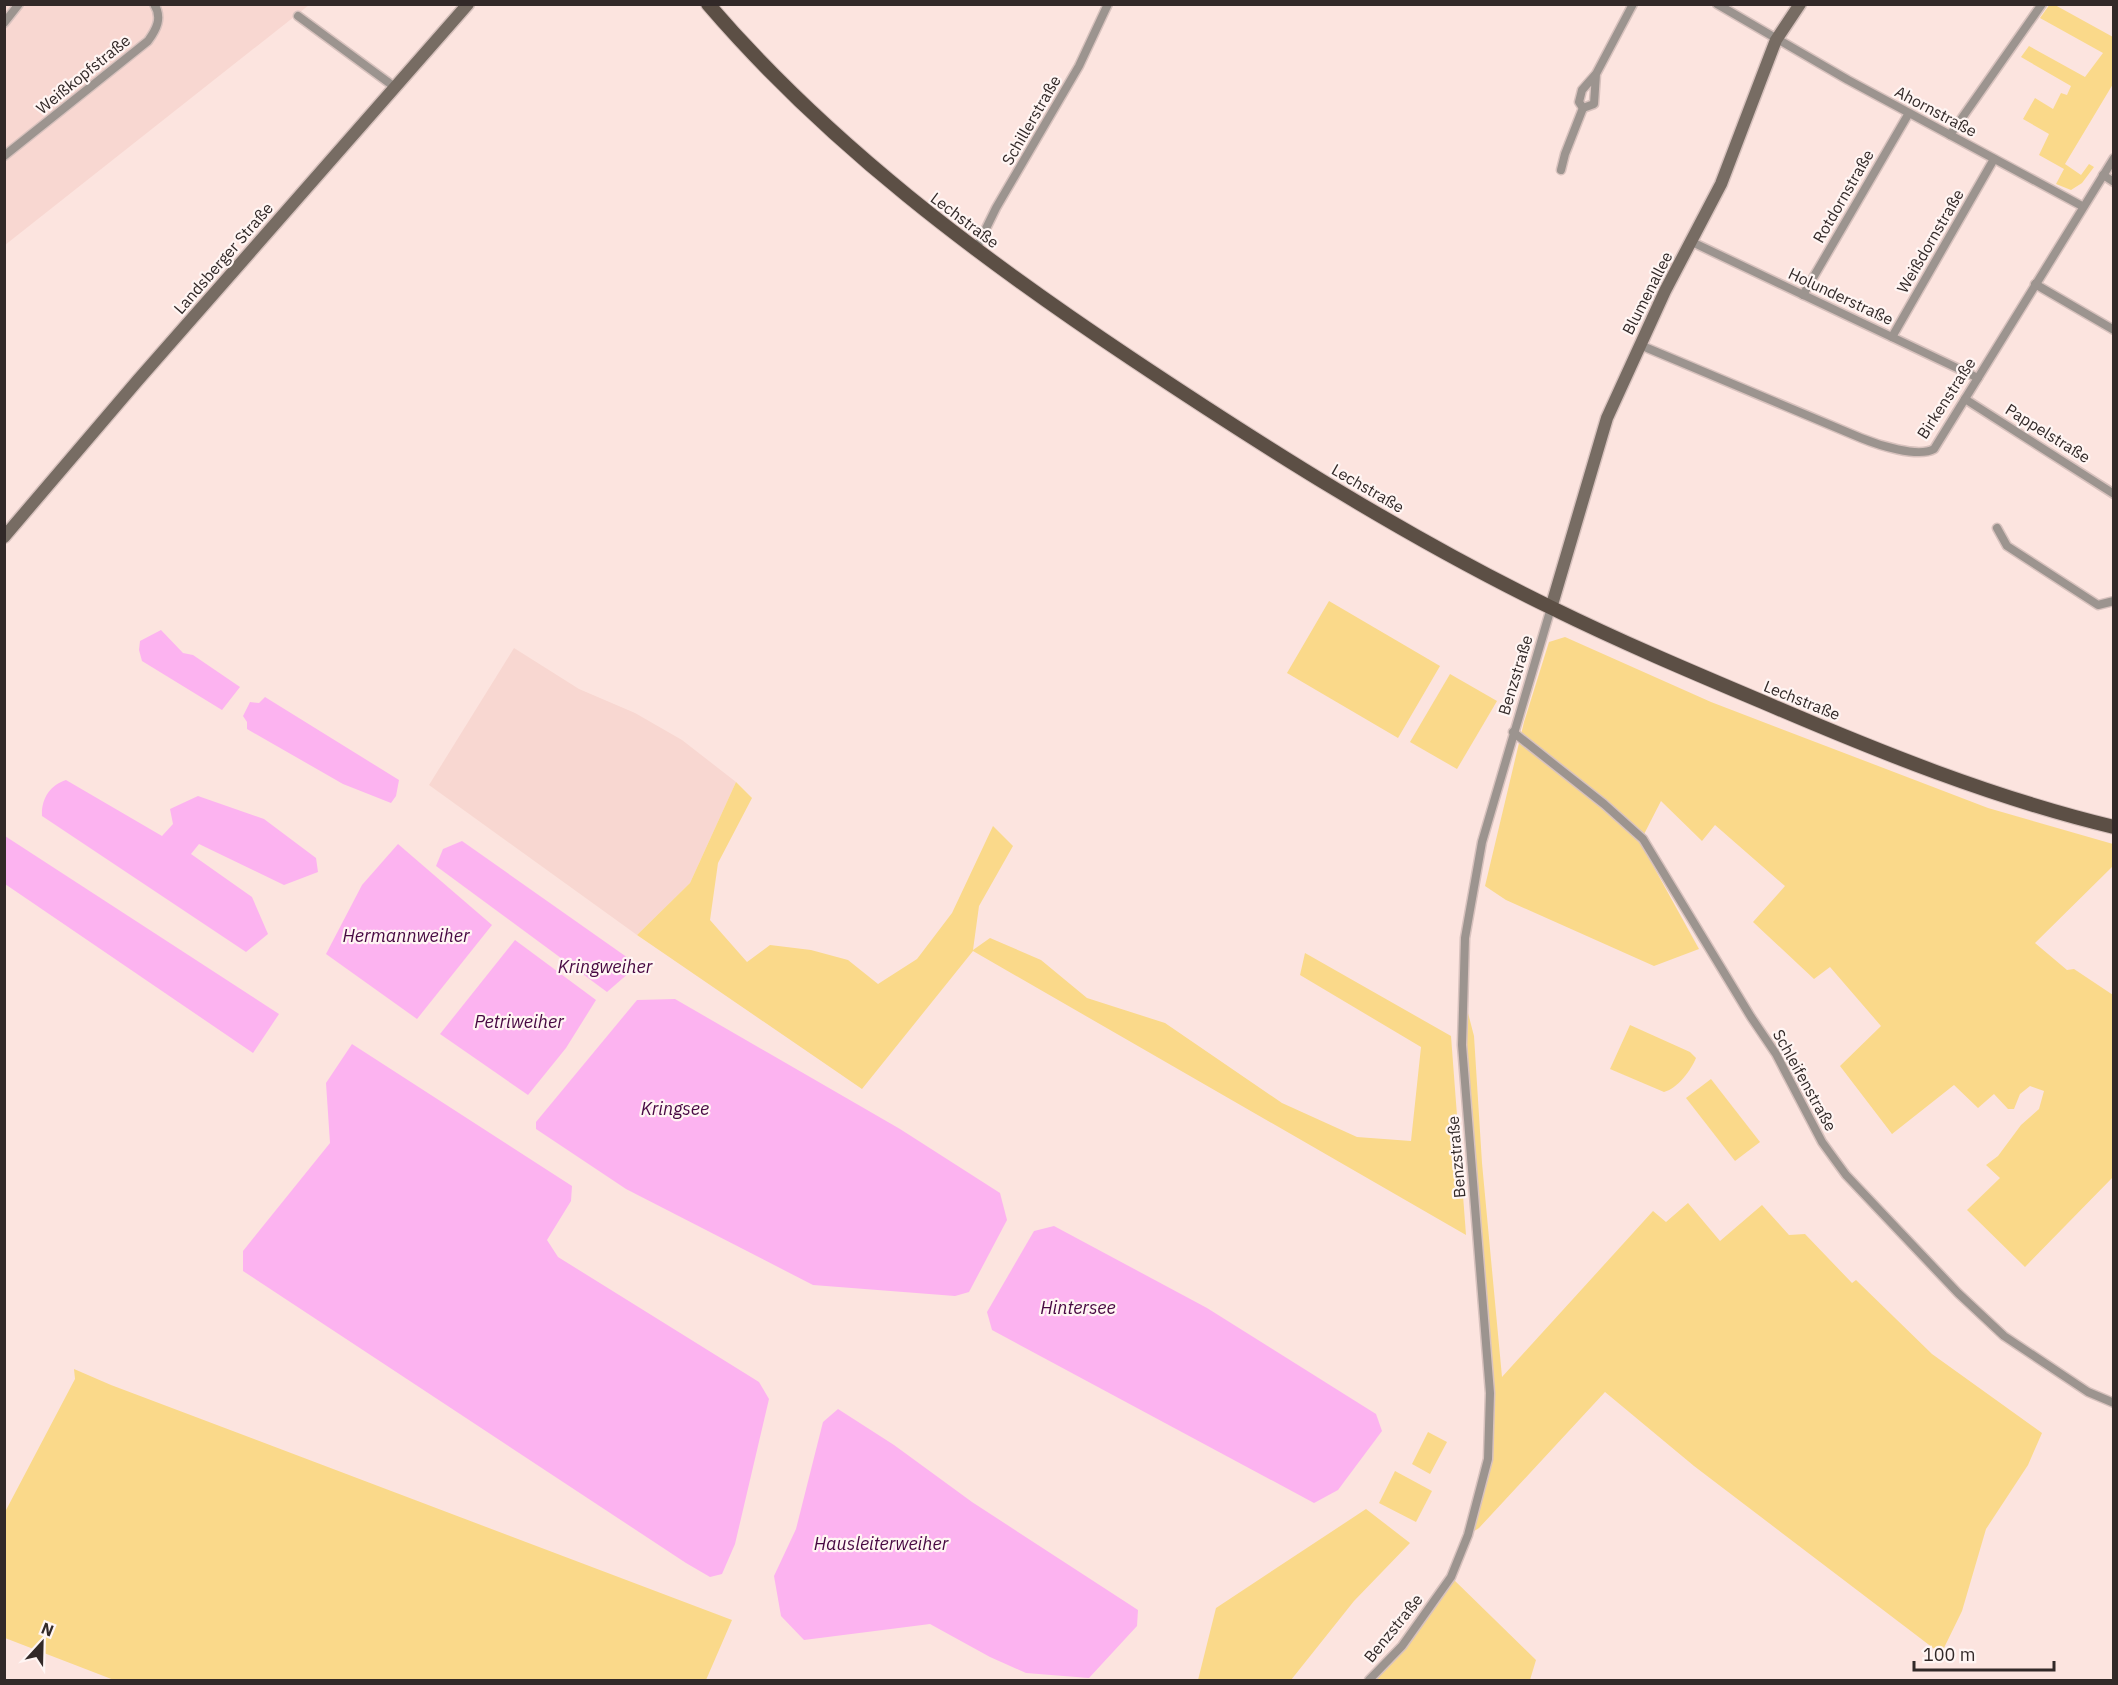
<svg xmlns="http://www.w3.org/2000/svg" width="2118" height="1685" font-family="'IBM Plex Sans',sans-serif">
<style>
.built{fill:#f8d7d1}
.green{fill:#fad98a}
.water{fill:#fcb3f0}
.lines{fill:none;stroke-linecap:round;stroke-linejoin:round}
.street-casing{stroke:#d8c2be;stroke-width:11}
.secondary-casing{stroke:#d8c2be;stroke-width:15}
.primary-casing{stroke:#d8c2be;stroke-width:16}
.street{stroke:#9c948f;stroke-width:8}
.secondary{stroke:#776c63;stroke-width:12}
.primary{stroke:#5c4f45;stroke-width:14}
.labels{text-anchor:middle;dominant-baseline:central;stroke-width:4.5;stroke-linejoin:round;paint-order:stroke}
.street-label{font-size:16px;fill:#322928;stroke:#fff5f3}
.water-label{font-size:18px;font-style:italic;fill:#470842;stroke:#fff5f3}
</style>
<rect width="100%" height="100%" fill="#fce4df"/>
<g class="built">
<path d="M5 5H309L5 245Z"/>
<path d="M514 648 579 689 635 713 682 740 736 782 690 883 637 935 429 785Z"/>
</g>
<g class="green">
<path d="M2050 4 2055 5 2113 37V84L2065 164 2081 175 2089 164 2094 167 2082 183 2071 190 2056 184 2064 169 2039 155 2049 134 2023 119 2035 98 2053 109 2061 93 2067 95 2071 86 2021 57 2029 46 2085 77 2103 53 2040 18Z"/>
<path d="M1329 601 1440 666 1398 738 1287 673Z"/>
<path d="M1565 637 1711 702 1988 808 2113 844V866L2035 943 2067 970 2074 969 2113 995V1177L2025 1267 1967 1210 2000 1178 1986 1165 1998 1156 2021 1125 2039 1109 2044 1091 2030 1086 2020 1094 2014 1109H2008L1994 1094 1978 1108 1954 1085 1892 1134 1840 1066 1881 1026 1830 967 1814 979 1753 922 1785 886 1715 825 1702 841 1661 801 1640 842 1699 949 1654 966 1506 900 1485 886 1524 722 1549 642Z"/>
<path d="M1450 674 1497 701 1457 769 1410 742Z"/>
<path d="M736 782 752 798 718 863 710 920 747 962 770 945 811 950 848 960 878 984 917 959 952 913 993 826 1013 846 979 906 973 950 990 938 1041 960 1087 998 1165 1023 1282 1103 1357 1137 1411 1141 1421 1047 1300 975 1305 953 1451 1036 1466 1235 973 951 862 1089 637 935 690 883Z"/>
<path d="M1462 1013H1468L1474 1036 1482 1163 1502 1377 1653 1211 1666 1222 1688 1203 1720 1241 1762 1205 1789 1235 1805 1234 1852 1283 1856 1280 1932 1354 2042 1433 2028 1465 1986 1529 1962 1611 1941 1654 1694 1466 1605 1392 1479 1528 1468 1535 1480 1494 1491 1426Z"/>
<path d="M1630 1025 1690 1052 1696 1058C1691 1070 1678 1088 1664 1092L1610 1069Z"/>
<path d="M1711 1079 1760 1142 1735 1161 1686 1098Z"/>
<path d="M74 1369 111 1385 732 1620 706 1680H114L5 1638V1512L75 1379Z"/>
<path d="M1428 1432 1447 1442 1430 1474 1412 1464Z"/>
<path d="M1395 1471 1432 1491 1416 1522 1379 1503Z"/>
<path d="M1366 1509 1410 1543 1354 1601 1291 1680H1198L1216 1608Z"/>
<path d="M1451 1577 1536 1660 1530 1680H1369L1402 1646Z"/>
</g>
<g class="water">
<path d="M161 630 183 653 193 655 240 687 222 710 142 661 139 650 140 641Z"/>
<path d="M265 697 399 780 396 796 391 803 343 784 247 729V722L243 716 250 702 259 703Z"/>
<path d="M66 780 162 836 173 824 170 809 198 796 264 819 316 858 318 872 284 885 199 844 191 854 252 897 268 934 246 952 42 816C41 799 50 785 66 780Z"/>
<path d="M5 836 279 1014 253 1053 5 884Z"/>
<path d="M462 841 638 965 607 992 436 866 443 849Z"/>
<path d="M398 844 492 925 417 1019 326 954 362 885Z"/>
<path d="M515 940 596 1000 566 1048 528 1095 440 1034Z"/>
<path d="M675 999 900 1129 1000 1193 1007 1220 969 1292 955 1296 813 1285 626 1189 536 1129V1122L637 1000Z"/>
<path d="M352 1044 572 1186 571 1201 547 1240 558 1257 759 1382 769 1399 735 1544 722 1574 710 1577 686 1563 243 1271V1251L330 1143 326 1083Z"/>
<path d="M1054 1226 1207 1308 1376 1414 1382 1431 1338 1490 1314 1503 992 1330 987 1312 1034 1231Z"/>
<path d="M838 1409 894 1445 972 1502 1138 1610 1137 1626 1089 1678 1026 1673 990 1657 930 1624 804 1640 781 1616 774 1576 796 1529 823 1422Z"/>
</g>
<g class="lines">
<g class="street-casing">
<g id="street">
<path d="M1717 4 1848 80 2082 206"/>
<path d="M298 16 396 88"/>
<path d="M4 23 19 4"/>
<path d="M1596 74 1582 90 1579 102 1583 108 1594 104 1596 74 1633 4"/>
<path d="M1950 135 2042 4"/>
<path d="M4 156 148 41C156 30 163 18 154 4"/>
<path d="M1561 170 1565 154 1583 108"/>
<path d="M2103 175 2114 182"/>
<path d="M1692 242 1978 378"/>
<path d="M976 249 996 208 1079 66 1108 4"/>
<path d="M2035 284 2114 330"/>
<path d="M1803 295 1909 113"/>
<path d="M1892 337 1994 159"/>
<path d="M1640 345 1861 438C1878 445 1918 458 1934 449L2114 158"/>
<path d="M1965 399 2114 494"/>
<path d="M1997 528 2007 546 2098 605 2114 601"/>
<path d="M1513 732 1604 804 1643 839 1751 1017 1776 1054 1822 1142 1846 1175 1958 1293 2004 1336 2088 1392 2114 1403"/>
<path d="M1369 1680 1402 1646 1451 1577 1468 1535 1488 1459 1490 1393 1462 1045 1465 938 1482 842 1551 608"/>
</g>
</g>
<g class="secondary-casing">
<g id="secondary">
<path d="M4 537 138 380 468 4"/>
<path d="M1551 608 1607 418 1665 291 1721 184 1776 40 1800 4"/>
</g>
</g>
<g class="primary-casing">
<path id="primary" d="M708 4C829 145 979 257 1132 359 1267 449 1406 537 1552 608 1621 642 1692 672 1763 702 1877 751 1993 798 2114 827"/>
</g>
<use href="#street" class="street"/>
<use href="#secondary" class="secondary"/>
<use href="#primary" class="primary"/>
</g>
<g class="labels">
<g class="street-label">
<text transform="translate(83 74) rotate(-39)">Weißkopfstraße</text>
<text transform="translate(1936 111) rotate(28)">Ahornstraße</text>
<text transform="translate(1031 120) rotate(-60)">Schillerstraße</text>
<text transform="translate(1843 196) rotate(-60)">Rotdornstraße</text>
<text transform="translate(965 220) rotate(37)">Lechstraße</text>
<text transform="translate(1930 241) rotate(-60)">Weißdornstraße</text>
<text transform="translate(223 258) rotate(-49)">Landsberger Straße</text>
<text transform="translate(1647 293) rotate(-63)">Blumenallee</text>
<text transform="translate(1841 296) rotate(25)">Holunderstraße</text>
<text transform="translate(1946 398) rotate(-57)">Birkenstraße</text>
<text transform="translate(2048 433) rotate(32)">Pappelstraße</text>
<text transform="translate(1368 488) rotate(30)">Lechstraße</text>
<text transform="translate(1515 675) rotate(-73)">Benzstraße</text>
<text transform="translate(1802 700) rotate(22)">Lechstraße</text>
<text transform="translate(1805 1080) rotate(61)">Schleifenstraße</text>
<text transform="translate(1456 1157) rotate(-95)">Benzstraße</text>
<text transform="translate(1393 1628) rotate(-51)">Benzstraße</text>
</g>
<g class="water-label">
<text x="406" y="935">Hermannweiher</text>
<text x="605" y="966">Kringweiher</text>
<text x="519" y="1021">Petriweiher</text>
<text x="675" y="1108">Kringsee</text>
<text x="1078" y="1307">Hintersee</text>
<text x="881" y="1543">Hausleiterweiher</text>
</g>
</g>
<rect width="2118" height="1685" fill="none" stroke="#322928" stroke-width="12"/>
<g transform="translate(42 1643) rotate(22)" stroke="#fff5f3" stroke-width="4.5" paint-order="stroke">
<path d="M0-4.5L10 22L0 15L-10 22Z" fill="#322928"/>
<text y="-9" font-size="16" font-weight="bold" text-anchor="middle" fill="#322928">N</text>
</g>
<path d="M1914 1661v9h140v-9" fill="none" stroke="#322928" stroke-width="3"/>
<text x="1923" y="1661" font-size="18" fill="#322928" stroke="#fff5f3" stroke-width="4.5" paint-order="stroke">100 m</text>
</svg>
